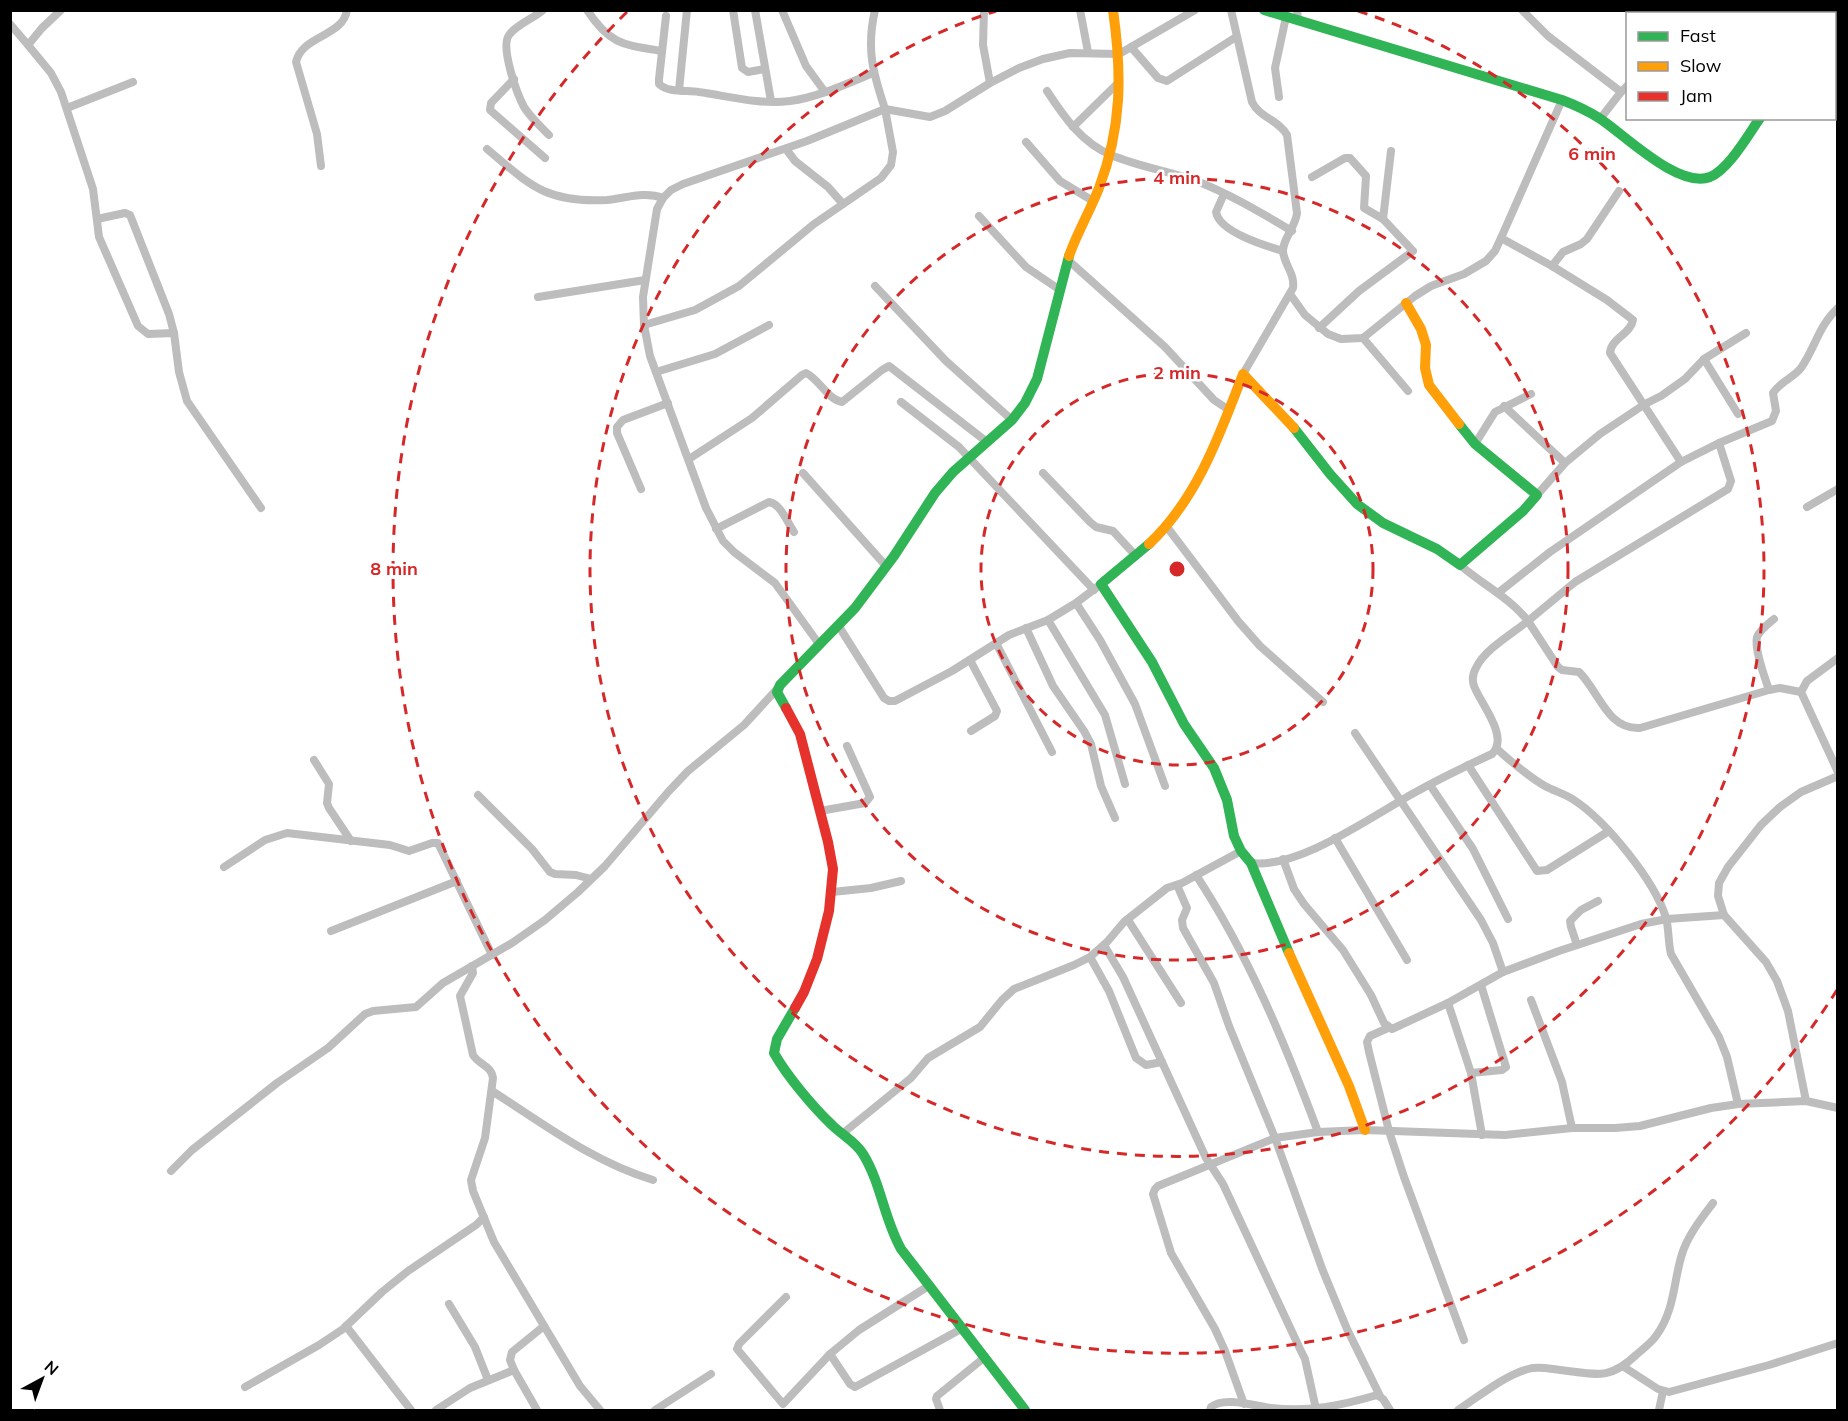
<svg xmlns="http://www.w3.org/2000/svg" width="1848" height="1421" font-family="Mulish,sans-serif">
<style>
.lines{fill:none;stroke-linecap:round;stroke-linejoin:round}
.street{stroke:#bdbdbd;stroke-width:8}
.fast{stroke:#30b455;stroke-width:10}
.slow{stroke:#ff9f0a;stroke-width:10}
.jam{stroke:#e5322d;stroke-width:10}
.ring{fill:none;stroke:#d62828;stroke-width:3;stroke-dasharray:10 8}
.centre{fill:#d62828;stroke:#fff;stroke-width:3}
.ring-label{font-size:18px;text-anchor:middle;font-weight:bold;fill:#d62828;stroke:#fff;stroke-width:5;stroke-linejoin:round;paint-order:stroke}
</style>
<rect width="100%" height="100%" fill="#fff"/>
<g class="lines">
<g class="street">
<path d="M61 10 42 28 28 45 51 73 61 92 93 189 99 237 138 326 148 334 174 333 179 372 187 401 261 508"/>
<path d="M543 10C533 19 517 24 509 35 500 47 517 94 524 107 531 118 540 126 549 135"/>
<path d="M587 10C610 45 624 45 662 51"/>
<path d="M733 10 742 68 748 72 765 69"/>
<path d="M755 10 771 101"/>
<path d="M782 10 806 66 825 92"/>
<path d="M984 10 983 45 990 83"/>
<path d="M1080 10 1088 52"/>
<path d="M1231 10 1252 102C1260 118 1279 120 1287 135L1297 213C1296 226 1282 240 1283 252 1285 266 1295 274 1293 288L1243 374"/>
<path d="M1297 10 1298 20"/>
<path d="M1522 10 1548 36 1621 92 1600 119"/>
<path d="M1761 10 1764 14"/>
<path d="M1697 14 1698 10"/>
<path d="M1792 14 1795 10"/>
<path d="M666 16 659 79V84C668 93 687 90 699 92 728 96 760 105 790 101 819 97 846 84 873 73"/>
<path d="M10 24 28 45"/>
<path d="M1131 47 1158 78 1167 81 1236 37"/>
<path d="M514 79 491 103 490 110 545 158"/>
<path d="M679 90 687 10"/>
<path d="M1047 91C1064 117 1082 143 1111 155 1137 166 1167 171 1194 180 1228 193 1260 212 1292 231"/>
<path d="M1621 92 1628 85"/>
<path d="M1279 97 1275 68 1286 17"/>
<path d="M1562 100 1501 238 1552 266 1607 300 1633 320C1631 334 1611 338 1610 353L1681 462"/>
<path d="M67 108 133 82"/>
<path d="M1073 127 1119 82"/>
<path d="M1026 142 1060 181 1093 201"/>
<path d="M487 149C531 186 546 203 607 200 626 198 645 191 663 198"/>
<path d="M786 149 795 161 828 187 843 204"/>
<path d="M321 166 317 134 296 62C302 35 343 37 347 10"/>
<path d="M1312 177 1345 158H1350L1366 176 1364 208 1383 219"/>
<path d="M1224 194 1216 212C1219 232 1266 246 1283 251"/>
<path d="M979 216 1026 267 1060 290"/>
<path d="M97 219 125 213 130 215 169 314 174 333"/>
<path d="M1068 260 1165 347 1214 400 1229 410"/>
<path d="M1552 266 1563 252 1581 244 1587 239 1619 191"/>
<path d="M875 286 946 361 1012 420"/>
<path d="M1290 294 1305 315 1328 334 1341 339 1363 338 1415 296 1431 286 1464 274 1486 261 1495 251 1501 238"/>
<path d="M538 297 645 280"/>
<path d="M644 325 695 310 739 286 814 224 881 178 891 165 893 152 885 109 930 117 945 111 990 83 1019 68 1043 59 1070 53 1119 54 1195 10"/>
<path d="M1319 328 1359 291 1413 251 1383 219 1391 151"/>
<path d="M1363 338 1408 391"/>
<path d="M1704 359 1738 414"/>
<path d="M656 372 715 354 769 325"/>
<path d="M901 402 959 447 1094 590"/>
<path d="M1504 406 1565 463"/>
<path d="M1475 444 1495 412 1531 394"/>
<path d="M689 459 752 418 802 375 806 373C820 380 827 399 842 402L882 370 889 366 987 442"/>
<path d="M803 473 886 566"/>
<path d="M1043 473 1090 522 1096 527 1113 531 1136 556"/>
<path d="M641 489 617 433V427L623 420 668 403"/>
<path d="M1537 495 1565 463 1600 434 1645 404 1661 396 1685 379 1704 359 1746 333"/>
<path d="M1807 507 1838 489"/>
<path d="M1167 527 1238 621 1260 646 1323 702"/>
<path d="M716 529 769 502C781 504 787 522 794 532"/>
<path d="M1460 565C1483 585 1509 597 1528 621L1575 582 1728 489 1731 481 1719 443"/>
<path d="M1498 593 1550 552 1681 462 1719 443 1772 421 1776 411 1773 393C1780 382 1793 378 1801 368 1815 348 1819 325 1838 308"/>
<path d="M1076 603 1100 640 1135 704 1165 786"/>
<path d="M1048 620 1105 715 1125 784"/>
<path d="M838 625 884 698 889 701H895L952 671 1009 635 1048 620 1076 603 1101 584"/>
<path d="M1026 628 1053 686 1084 731 1091 744 1101 786 1115 818"/>
<path d="M996 643 1052 752"/>
<path d="M819 644 775 583 734 552 723 541 706 508 650 356 644 325 643 297 657 209 663 198 671 190 683 184 807 141 885 109C873 73 866 49 875 10"/>
<path d="M1838 658 1807 681 1801 692 1838 772"/>
<path d="M970 660 997 711 995 716 971 731"/>
<path d="M1769 690C1765 678 1754 649 1757 637 1760 630 1768 624 1774 619"/>
<path d="M1355 733 1481 920 1493 943 1503 972"/>
<path d="M1497 749C1512 762 1527 776 1545 786 1554 791 1565 794 1574 800 1606 821 1655 881 1666 918 1669 928 1668 943 1671 954L1719 1037 1727 1057 1738 1104"/>
<path d="M314 760 329 784 327 803 329 808 351 841"/>
<path d="M1468 765 1537 871 1547 870 1609 831"/>
<path d="M1430 785 1473 849 1508 919"/>
<path d="M478 795 532 849 550 872 555 874 576 875 591 879"/>
<path d="M820 811 865 803 870 797 847 746"/>
<path d="M1335 838 1407 960"/>
<path d="M1283 859 1294 889 1304 904 1343 950 1371 995 1384 1023 1392 1029 1448 1003 1503 972 1559 951 1641 924 1667 919 1724 915"/>
<path d="M1251 863C1299 869 1372 816 1414 793 1439 779 1466 766 1492 754 1510 737 1480 703 1474 686 1472 680 1473 673 1476 668 1484 650 1513 633 1528 621L1558 667 1562 670 1579 672C1599 691 1607 730 1640 728L1769 690 1780 688 1801 692"/>
<path d="M224 867 265 840 287 833 390 845 409 851 432 843H438L492 955"/>
<path d="M1196 875C1248 954 1285 1043 1318 1132"/>
<path d="M1177 885 1187 908 1182 920 1183 928 1214 983 1229 1026 1275 1138 1323 1271 1347 1329 1380 1396"/>
<path d="M832 892 871 888 901 881"/>
<path d="M1128 920 1181 1003"/>
<path d="M331 931 457 881"/>
<path d="M1104 945 1123 977 1206 1158 1223 1184 1300 1349 1305 1359 1316 1409"/>
<path d="M1577 945 1571 927 1570 921 1581 910 1598 901"/>
<path d="M1090 957 1109 991 1136 1058 1146 1065 1162 1062"/>
<path d="M472 966 473 973 460 996 473 1055C479 1065 491 1065 493 1078L485 1138 471 1180 473 1191 494 1242 580 1386 600 1410"/>
<path d="M1531 1000 1562 1082 1572 1128"/>
<path d="M1448 1003 1471 1073 1482 1135"/>
<path d="M1388 1028 1370 1036 1367 1042 1369 1052 1389 1131 1404 1177 1464 1340"/>
<path d="M1471 1073 1502 1070 1506 1067 1481 985"/>
<path d="M492 1091C544 1124 593 1162 653 1180"/>
<path d="M1806 1101 1788 1011 1777 981 1766 962 1724 915 1718 896 1719 883 1728 867 1761 825 1780 807 1801 792 1838 776"/>
<path d="M842 1134 911 1078 928 1058 980 1027 1002 1000 1014 989 1074 965 1090 957 1107 942 1124 922 1167 888 1182 883 1241 851"/>
<path d="M171 1171 192 1150 277 1083 328 1048 365 1014 373 1011 416 1007 443 983 512 943 545 920 578 892 605 866 669 791 688 771 744 725 778 688"/>
<path d="M786 1297 739 1344 737 1349 783 1404 830 1354 859 1330 930 1285"/>
<path d="M449 1304 475 1347 488 1380"/>
<path d="M346 1326 411 1410"/>
<path d="M830 1354 850 1384 855 1387 963 1328"/>
<path d="M1624 1367 1658 1389 1669 1392 1769 1365 1838 1343"/>
<path d="M514 1370 537 1410"/>
<path d="M245 1387 319 1345 343 1329 382 1292 408 1271 476 1225 484 1217"/>
<path d="M1244 1404 1225 1351 1215 1329 1171 1253 1153 1194 1155 1189 1158 1186 1275 1138 1318 1132 1365 1130 1505 1135 1572 1128H1615L1640 1126 1711 1108 1738 1104 1806 1101 1838 1108"/>
<path d="M436 1410 470 1388 514 1370 510 1360 512 1352 544 1326"/>
<path d="M655 1410 711 1374"/>
<path d="M940 1410 936 1399 937 1396 985 1357"/>
<path d="M1210 1410 1211 1407C1224 1396 1255 1406 1271 1408 1309 1412 1340 1406 1377 1395L1383 1399 1390 1410"/>
<path d="M1458 1410C1478 1397 1505 1375 1528 1369 1539 1366 1550 1369 1560 1370 1595 1374 1609 1381 1636 1355 1643 1349 1651 1343 1656 1336 1675 1310 1673 1283 1682 1254 1688 1235 1701 1219 1713 1203"/>
<path d="M1659 1410 1663 1391"/>
</g>
<g class="fast">
<path d="M1264 10 1562 100C1575 105 1588 111 1599 118 1624 134 1678 189 1710 177 1729 169 1748 135 1760 118"/>
<path d="M1834 25 1838 21"/>
<path d="M1294 428 1330 474 1357 504 1383 523 1437 549 1460 565 1523 511 1537 495 1475 444 1459 424"/>
<path d="M1149 544 1101 584 1152 662 1184 724 1214 768 1227 800 1234 836 1241 851 1251 863 1289 953"/>
<path d="M786 708 777 692 780 685 855 608 894 556 935 493 953 472 1012 420 1025 403 1037 379 1069 256"/>
<path d="M795 1008 777 1039 774 1053C787 1076 813 1107 832 1125 842 1135 856 1142 863 1154 881 1183 884 1219 901 1249L1025 1410"/>
</g>
<g class="slow">
<path d="M1069 256C1077 233 1090 211 1099 188 1122 127 1122 74 1113 10"/>
<path d="M1406 303 1421 329 1426 345 1425 368 1429 385 1459 424"/>
<path d="M1149 544C1197 499 1220 434 1243 374L1294 428"/>
<path d="M1289 953 1349 1086 1365 1130"/>
</g>
<path class="jam" d="M786 708 800 734 828 842 833 869 829 911 817 959 804 992 795 1008"/>
</g>
<g class="ring">
<circle cx="1177" cy="569" r="196"/>
<circle cx="1177" cy="569" r="391"/>
<path d="M1358 11A587 587 0 1 1 996 11"/>
<path d="M1837 990A783 783 0 1 1 628 11"/>
</g>
<circle cx="1177" cy="569" r="9" class="centre"/>
<g class="ring-label">
<text x="1592" y="160">6 min</text>
<text x="1177" y="184">4 min</text>
<text x="1177" y="379">2 min</text>
<text x="394" y="575">8 min</text>
</g>
<rect width="1848" height="1421" fill="none" stroke="#000000" stroke-width="24"/>
<rect x="1626" y="12" width="210" height="108" fill="#ffffff" stroke="#999999" stroke-width="1.5"/>
<rect x="1638" y="32" width="30" height="9" fill="#30b455" stroke="#999999" stroke-width="1.5"/>
<text x="1680" y="42" font-size="18" fill="#000000">Fast</text>
<rect x="1638" y="62" width="30" height="9" fill="#ff9f0a" stroke="#999999" stroke-width="1.5"/>
<text x="1680" y="72" font-size="18" fill="#000000">Slow</text>
<rect x="1638" y="92" width="30" height="9" fill="#e5322d" stroke="#999999" stroke-width="1.5"/>
<text x="1680" y="102" font-size="18" fill="#000000">Jam</text>
<g transform="translate(42 1379) rotate(41)" stroke="#ffffff" stroke-width="4.5" paint-order="stroke">
<path d="M0-4.5L10 22L0 15L-10 22Z" fill="#000000"/>
<text y="-9" font-size="16" font-weight="bold" text-anchor="middle" fill="#000000">N</text>
</g>
</svg>
